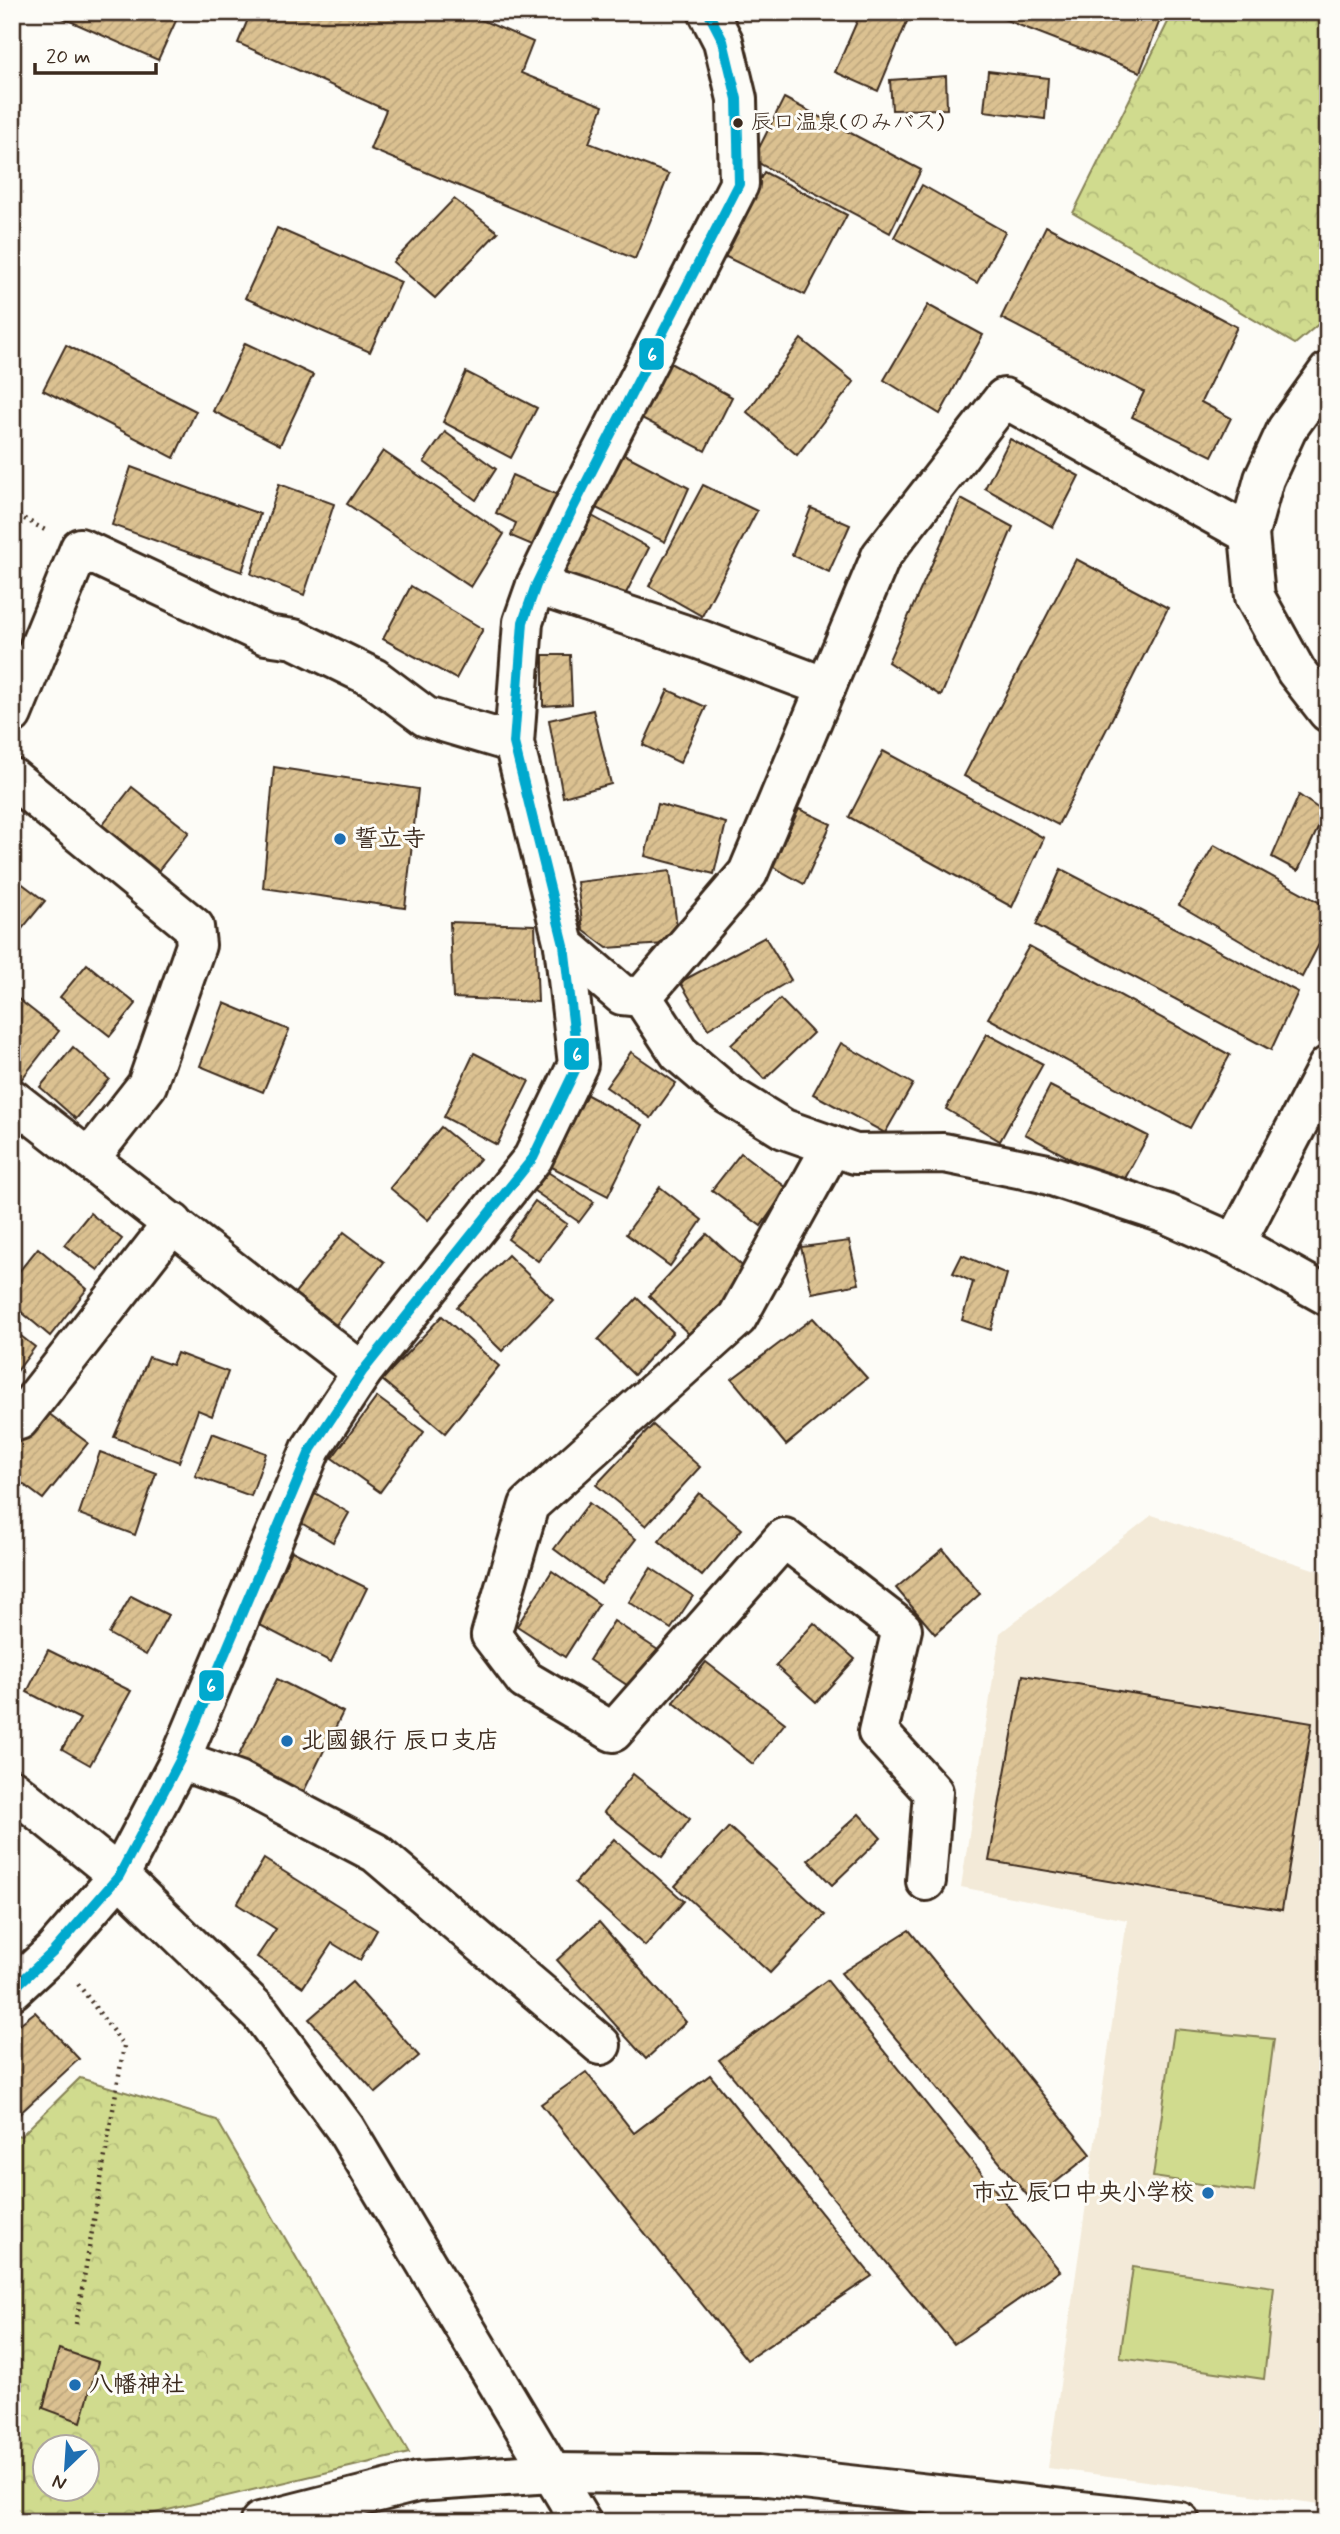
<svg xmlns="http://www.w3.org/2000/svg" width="1340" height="2534" font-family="Mynerve,'Klee One',sans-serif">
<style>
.built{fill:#f3ead8}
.forest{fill:url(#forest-crowns);stroke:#868256;stroke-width:2;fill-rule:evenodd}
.green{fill:#d0db8e;stroke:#868256;stroke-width:2}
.building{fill:url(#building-hatch);stroke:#3b2a1e;stroke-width:2}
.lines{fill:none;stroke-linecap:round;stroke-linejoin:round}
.minor-casing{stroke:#3b2a1e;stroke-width:44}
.path{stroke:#3b2a1e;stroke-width:4.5;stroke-dasharray:2 5;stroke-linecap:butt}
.minor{stroke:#fdfcf7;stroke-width:38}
.bus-1-casing{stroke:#fdfcf7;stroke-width:16}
.bus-1{stroke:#00a9ce;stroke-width:10}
.bus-dot{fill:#3b2a1e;stroke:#fdfcf7;stroke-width:2.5}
.poi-dot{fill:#1f6fb2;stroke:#fdfcf7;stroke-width:2.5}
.labels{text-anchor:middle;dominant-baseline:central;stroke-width:6;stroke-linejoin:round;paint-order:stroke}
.bus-label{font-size:22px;fill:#3b2a1e;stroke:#fdfcf7;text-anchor:start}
.poi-label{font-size:24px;font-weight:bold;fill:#3b2a1e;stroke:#fdfcf7;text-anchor:start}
.line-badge{stroke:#fdfcf7;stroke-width:2.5}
.badge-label{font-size:19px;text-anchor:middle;font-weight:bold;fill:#fff}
</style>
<defs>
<pattern id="forest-crowns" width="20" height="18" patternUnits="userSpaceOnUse" patternTransform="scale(1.75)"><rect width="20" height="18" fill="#d0db8e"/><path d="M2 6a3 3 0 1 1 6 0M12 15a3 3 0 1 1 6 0" fill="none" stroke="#b4bc7a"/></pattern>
<pattern id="building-hatch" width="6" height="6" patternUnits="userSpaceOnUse" patternTransform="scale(1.75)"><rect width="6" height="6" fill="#dbc191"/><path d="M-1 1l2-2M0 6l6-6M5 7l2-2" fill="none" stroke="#bda67d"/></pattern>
</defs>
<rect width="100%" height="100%" fill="#fdfcf7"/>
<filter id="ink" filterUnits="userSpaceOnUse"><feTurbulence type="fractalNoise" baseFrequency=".0143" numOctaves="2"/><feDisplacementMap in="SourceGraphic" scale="14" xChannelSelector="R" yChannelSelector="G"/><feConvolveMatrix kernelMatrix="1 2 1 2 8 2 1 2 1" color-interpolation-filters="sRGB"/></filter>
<g filter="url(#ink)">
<path class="built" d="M1152 1515 1328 1574V2505L1048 2468 1127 1920 961 1887 1000 1633Z"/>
<g class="forest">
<path d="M1173 12H1328V316L1295 344 1073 213Z"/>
<path d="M80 2078 217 2120 409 2453 117 2522H12V2134L21 2136ZM46 2446H88V2488H46Z"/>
</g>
<g class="green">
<path d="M1174 2029 1274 2039 1254 2192 1153 2177Z"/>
<path d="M1133 2267 1274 2287 1264 2379 1120 2358Z"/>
</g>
<g class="building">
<path d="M66 12H180L158 60 63 18Z"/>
<path d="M251 12H463L533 42 521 73 603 106 589 143 669 174 635 259 370 149 386 110 238 43Z"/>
<path d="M861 12H911L878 91 835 72Z"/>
<path d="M994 12H1163L1140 72 993 15Z"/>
<path d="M988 71 1048 78 1045 119 984 111Z"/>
<path d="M946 76 947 109 892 110 890 80Z"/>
<path d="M784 98 921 170 890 233 753 160Z"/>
<path d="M764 172 847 215 805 295 720 254Z"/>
<path d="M922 185 1005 232 977 283 894 237Z"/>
<path d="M454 199 498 232 435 298 393 262Z"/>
<path d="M1046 226 1237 327 1201 402 1231 418 1212 456 1132 417 1144 392 1001 318Z"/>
<path d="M277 228 401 282 370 352 245 298Z"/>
<path d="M928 305 983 335 940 414 884 380Z"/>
<path d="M801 339 854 382 797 455 747 412Z"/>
<path d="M245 343 313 375 280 445 213 411Z"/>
<path d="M66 345 196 411 174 458 43 390Z"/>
<path d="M661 358 732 397 705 451 632 413Z"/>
<path d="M466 372 537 408 511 458 443 422Z"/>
<path d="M445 432 496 469 476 500 424 462Z"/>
<path d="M1010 439 1079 476 1053 527 985 488Z"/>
<path d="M383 451 504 534 471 587 347 504Z"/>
<path d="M618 451 689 488 665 542 590 505Z"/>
<path d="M131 467 260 514 242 572 112 525Z"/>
<path d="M512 475 558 495 537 547 511 536 516 523 496 513Z"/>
<path d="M279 484 334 504 304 595 251 574Z"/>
<path d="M703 485 757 511 702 616 649 586Z"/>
<path d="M961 499 1013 527 941 696 888 662Z"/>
<path d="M811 508 850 525 829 572 792 555Z"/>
<path d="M592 516 649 548 620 605 563 571Z"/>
<path d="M1076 559 1168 608 1058 825 964 776Z"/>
<path d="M411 586 483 629 456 679 383 639Z"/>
<path d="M543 655H570L572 704 543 706Z"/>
<path d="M668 690 706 707 680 763 643 745Z"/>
<path d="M593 710 611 784 563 797 549 720Z"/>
<path d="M883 751 1044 838 1012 907 849 817Z"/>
<path d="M274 767 418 789 405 908 263 888Z"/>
<path d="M132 787 189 832 154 876 98 830Z"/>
<path d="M1299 795 1325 813 1298 871 1272 857Z"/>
<path d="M658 804 726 823 714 874 645 856Z"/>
<path d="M799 809 831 824 804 884 772 866Z"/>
<path d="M1214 845 1328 907V927L1302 977 1179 905Z"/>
<path d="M1061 869 1298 992 1271 1050 1036 925Z"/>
<path d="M670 871 679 943 607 948 583 930 577 882Z"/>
<path d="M12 876 45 901 12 941Z"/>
<path d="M450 922 535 925 538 1002 453 998Z"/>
<path d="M765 937 791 980 708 1029 680 982Z"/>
<path d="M1029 946 1230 1055 1190 1128 988 1018Z"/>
<path d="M87 964 136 1004 110 1036 60 997Z"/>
<path d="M12 994 59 1031 20 1081 12 1075Z"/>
<path d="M780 999 813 1033 765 1079 731 1045Z"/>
<path d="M224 1003 289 1030 263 1092 200 1066Z"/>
<path d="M987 1034 1043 1064 1000 1141 946 1109Z"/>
<path d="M841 1043 913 1084 885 1133 813 1094Z"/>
<path d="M73 1047 109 1079 76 1119 40 1087Z"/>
<path d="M631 1052 676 1083 651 1118 606 1087Z"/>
<path d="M474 1053 529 1081 497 1145 444 1117Z"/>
<path d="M1050 1086 1148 1136 1121 1186 1025 1134Z"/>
<path d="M580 1091 643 1125 608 1196 544 1163Z"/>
<path d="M441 1127 480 1159 428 1220 390 1188Z"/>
<path d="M741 1153 787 1188 761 1226 712 1190Z"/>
<path d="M540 1167 594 1202 579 1222 527 1186Z"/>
<path d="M660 1187 702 1220 670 1266 626 1234Z"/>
<path d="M535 1201 567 1224 538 1261 508 1239Z"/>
<path d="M90 1213 122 1239 98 1270 64 1245Z"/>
<path d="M344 1232 384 1262 336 1325 294 1294Z"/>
<path d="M707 1234 750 1273 693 1338 649 1296Z"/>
<path d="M849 1241 859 1284 812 1293 801 1247Z"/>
<path d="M38 1248 87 1289 50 1336 12 1304V1280Z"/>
<path d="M508 1255 553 1299 502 1351 457 1307Z"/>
<path d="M962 1255 1007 1274 991 1330 962 1320 973 1282 953 1273Z"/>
<path d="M637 1298 673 1332 634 1375 598 1340Z"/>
<path d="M442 1316 499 1366 445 1433 382 1380Z"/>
<path d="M813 1318 867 1378 786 1445 732 1379Z"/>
<path d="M12 1329 35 1347 12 1378Z"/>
<path d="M177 1353 228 1372 212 1416 198 1410 179 1462 114 1437 149 1357 172 1365Z"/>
<path d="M377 1397 424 1432 380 1492 332 1458Z"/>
<path d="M44 1410 88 1443 43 1499 12 1476V1448Z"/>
<path d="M653 1425 700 1467 646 1526 596 1485Z"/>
<path d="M212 1433 266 1453 251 1496 195 1476Z"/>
<path d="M100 1452 156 1473 135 1535 79 1514Z"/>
<path d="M310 1490 349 1513 333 1542 293 1518Z"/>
<path d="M699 1493 742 1529 702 1576 659 1541Z"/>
<path d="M589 1503 636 1539 601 1584 554 1549Z"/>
<path d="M943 1549 980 1594 935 1634 896 1588Z"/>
<path d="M292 1551 367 1588 331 1662 256 1623Z"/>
<path d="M651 1568 693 1596 671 1629 629 1602Z"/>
<path d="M552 1571 599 1604 565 1657 517 1626Z"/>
<path d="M131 1596 168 1615 146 1655 109 1634Z"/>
<path d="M614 1621 658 1650 633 1689 589 1660Z"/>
<path d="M814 1623 855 1659 816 1702 776 1666Z"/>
<path d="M48 1650 131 1691 90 1765 62 1749 80 1719 27 1692Z"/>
<path d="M706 1662 785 1723 753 1764 673 1702Z"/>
<path d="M1023 1675 1312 1723 1282 1910 989 1861Z"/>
<path d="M277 1679 343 1712 298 1803 231 1771Z"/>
<path d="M633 1774 690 1819 662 1857 604 1812Z"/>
<path d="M859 1814 881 1838 832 1885 808 1860Z"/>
<path d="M729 1827 825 1915 770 1973 675 1886Z"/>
<path d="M614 1839 684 1901 645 1946 575 1883Z"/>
<path d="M264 1859 377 1930 360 1960 332 1943 303 1987 257 1957 276 1929 237 1904Z"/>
<path d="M599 1922 686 2022 646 2059 557 1960Z"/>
<path d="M909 1930 1091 2154 1032 2201 841 1973Z"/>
<path d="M827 1980 1060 2271 954 2344 719 2060Z"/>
<path d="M352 1982 419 2056 376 2093 309 2019Z"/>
<path d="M35 2012 79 2059 15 2118 12 2114V2030Z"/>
<path d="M586 2072 634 2133 710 2075 872 2276 747 2360 541 2104Z"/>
<path d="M59 2349 98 2362 81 2422 43 2408Z"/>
</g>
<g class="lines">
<g class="minor-casing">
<g id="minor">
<path d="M1328 372 1287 429 1264 479 1249 534 1255 597 1296 671 1328 712"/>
<path d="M536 585 701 640 826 687"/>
<path d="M12 714 80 548 266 635 294 639 374 678 426 717 514 743"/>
<path d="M12 778 194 927 196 945 147 1085 89 1159"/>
<path d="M564 945 622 995 642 997 679 1053 727 1094 784 1129 855 1154 944 1153 1043 1173 1167 1214 1235 1244 1328 1296"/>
<path d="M642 997 748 873 881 556 1004 398 1249 534"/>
<path d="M12 1099 362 1372"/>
<path d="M832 1146 737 1318 529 1505 491 1635 525 1680 613 1732 784 1538 902 1629 878 1732 933 1792 926 1881"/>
<path d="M1235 1244 1328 1066"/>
<path d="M12 1422 19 1420 173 1223"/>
<path d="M180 1760 239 1781 376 1853 601 2045"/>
<path d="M12 1789 119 1876 261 2014 345 2128 581 2522"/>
<path d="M12 1990 53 1952 119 1876 180 1760 311 1449 362 1372 533 1158 578 1064 564 945 514 743 523 622 536 585 572 510 739 184 737 99 723 41 708 12"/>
<path d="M260 2522 417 2482 552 2473 759 2475 1180 2522"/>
</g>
</g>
<g class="path">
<path d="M12 512 45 530"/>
<path d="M76 2324 124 2046 78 1984"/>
</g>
<use href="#minor" class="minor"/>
<g class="bus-1-casing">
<path id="bus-1" d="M12 1990 53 1952 119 1876 180 1760 311 1449 362 1372 533 1158 578 1064 564 945 514 743 523 622 536 585 572 510 739 184 737 99 723 41 708 12"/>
</g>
<use href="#bus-1" class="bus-1"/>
</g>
</g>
<circle class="bus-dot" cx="738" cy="123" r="6"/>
<g class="poi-dot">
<circle cx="340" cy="839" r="7"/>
<circle cx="287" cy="1741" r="7"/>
<circle cx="1208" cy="2193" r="7"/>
<circle cx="75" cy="2385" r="7"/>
</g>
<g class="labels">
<g class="bus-label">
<text x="751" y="123">辰口温泉(のみバス)</text>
</g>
<g class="poi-label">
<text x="354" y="839">誓立寺</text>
<text x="301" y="1741">北國銀行 辰口支店</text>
<text x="1194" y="2193" text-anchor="end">市立 辰口中央小学校</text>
<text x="89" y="2385">八幡神社</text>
</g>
</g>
<g class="line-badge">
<rect x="638" y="337" width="27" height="34" rx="7" fill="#00a9ce"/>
<rect x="563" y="1037" width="27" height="34" rx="7" fill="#00a9ce"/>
<rect x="198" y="1669" width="27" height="33" rx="7" fill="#00a9ce"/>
</g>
<g class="badge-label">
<text x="652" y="361">6</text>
<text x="577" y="1061">6</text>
<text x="211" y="1692">6</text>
</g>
<rect width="1340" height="2534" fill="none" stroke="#fdfcf7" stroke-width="42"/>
<rect x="21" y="21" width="1298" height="2492" fill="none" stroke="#3b2a1e" stroke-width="2.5" filter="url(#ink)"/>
<g transform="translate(66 2468) rotate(205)"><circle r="33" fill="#fdfcf7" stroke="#afa8a0" stroke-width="2"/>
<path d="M0-5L12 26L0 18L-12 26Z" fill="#1f6fb2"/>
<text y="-10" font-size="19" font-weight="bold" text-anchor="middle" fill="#3b2a1e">N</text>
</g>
<path d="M35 63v10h121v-10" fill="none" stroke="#3b2a1e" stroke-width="3.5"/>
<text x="46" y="63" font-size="21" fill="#3b2a1e" stroke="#fdfcf7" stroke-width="5" paint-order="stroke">20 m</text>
</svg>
